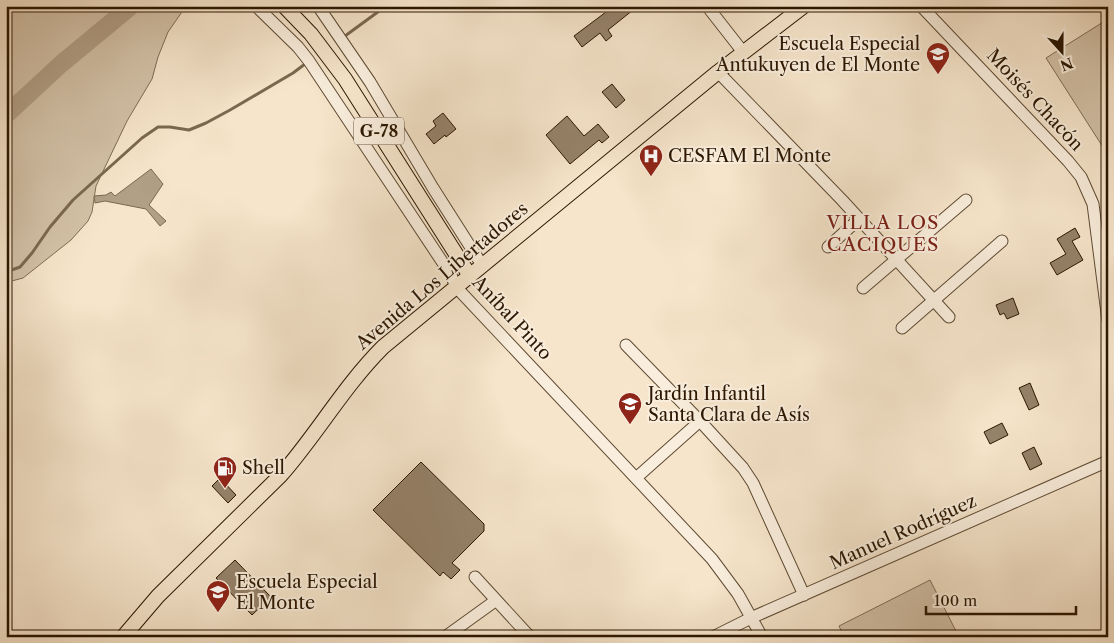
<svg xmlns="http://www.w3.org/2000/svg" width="1114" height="643" font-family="'Libre Caslon Text',serif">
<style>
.green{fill:#d3c2a8;stroke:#7f6c54}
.water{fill:#b19f86;stroke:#7b6850}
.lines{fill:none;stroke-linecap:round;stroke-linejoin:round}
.stream{stroke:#7b6850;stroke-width:3}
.river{stroke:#b19f86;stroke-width:18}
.building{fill:#95826a;stroke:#2b1600}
.minor-casing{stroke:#5e4a33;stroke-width:13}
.major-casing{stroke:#2b1600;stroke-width:16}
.minor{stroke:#f9eedd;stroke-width:11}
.major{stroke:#f6e5cb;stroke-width:14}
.labels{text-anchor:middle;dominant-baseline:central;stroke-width:4;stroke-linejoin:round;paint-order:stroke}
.shield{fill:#f9eedd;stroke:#695742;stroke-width:1}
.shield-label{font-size:16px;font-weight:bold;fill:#2b1600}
.poi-label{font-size:18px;fill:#2b1600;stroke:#f9eedd;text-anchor:start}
.street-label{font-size:18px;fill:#2b1600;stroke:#f9eedd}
.neighbourhood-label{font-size:19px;letter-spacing:1px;fill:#7a1f14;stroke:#f9eedd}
</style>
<rect width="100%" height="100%" fill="#f6e5cb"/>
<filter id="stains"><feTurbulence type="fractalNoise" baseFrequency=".004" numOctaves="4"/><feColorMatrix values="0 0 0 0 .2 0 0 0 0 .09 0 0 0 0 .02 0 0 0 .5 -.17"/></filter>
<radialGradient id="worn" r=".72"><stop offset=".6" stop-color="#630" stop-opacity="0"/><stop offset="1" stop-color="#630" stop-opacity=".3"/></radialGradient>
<g class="green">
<path d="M6 6H186L168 32 158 57 152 79 127 121 96 186 92 212 88 221 71 240 23 278 8 282H6Z"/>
<path d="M1108 19V155L1046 58Z"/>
<path d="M930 580 959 637H844L839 626Z"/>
</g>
<path class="water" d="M151 169 163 184 149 205 166 221 160 226 146 209 105 201 95 203 94 196 106 195 111 192 115 196Z"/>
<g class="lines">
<g class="stream">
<path d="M345 36 386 6"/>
<path d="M6 272 20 267 32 253 50 227 73 200 142 138 158 127H170L189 130 206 123 230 110 293 73 305 64"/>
</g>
<path class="river" d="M6 115 61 64 131 6"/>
</g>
<g class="building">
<path d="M614 6H638L608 30 612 36 606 41 600 33 582 47 574 36Z"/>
<path d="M612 84 625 100 616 108 602 92Z"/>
<path d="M443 113 456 129 446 137 445 135 434 144 426 134 436 126 433 121Z"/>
<path d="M567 116 584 136 598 124 609 137 602 143 599 140 570 164 546 135Z"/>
<path d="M1075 228 1080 237 1072 241 1083 260 1057 275 1050 263 1066 254 1057 239Z"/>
<path d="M1013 298 1019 314 1007 319 1004 313 1000 315 996 305Z"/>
<path d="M1030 383 1039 405 1029 410 1019 388Z"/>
<path d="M1002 423 1008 435 990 444 984 432Z"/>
<path d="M1034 447 1042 464 1030 470 1022 453Z"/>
<path d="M421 462 484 524V531L452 563 460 570 451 579 443 572 440 576 373 510Z"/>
<path d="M220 478 236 495 228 503 212 486Z"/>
<path d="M235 560 271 597 252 615 216 578Z"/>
</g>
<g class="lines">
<g class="minor-casing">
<g id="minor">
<path d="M256 6 298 47 309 61 451 275 456 287 712 559 738 594 762 637"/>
<path d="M318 6 370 82 433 188 482 265"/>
<path d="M707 6 743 52"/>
<path d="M921 6 1068 161 1081 177 1093 204 1108 321"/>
<path d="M718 72 842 200 949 317"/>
<path d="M828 247 859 219"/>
<path d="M863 288 966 200"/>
<path d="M902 328 1002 241"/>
<path d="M626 345 700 421 743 468 753 483 804 595"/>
<path d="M636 478 700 421"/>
<path d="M475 577 530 637"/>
<path d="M445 637 495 601"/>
<path d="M713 637 753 617 1108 461"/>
</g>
</g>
<g class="major-casing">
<g id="major">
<path d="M284 6 311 34 345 79 470 276"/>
<path d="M123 637 158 596 281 475C317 434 344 386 383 347L718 72 804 6"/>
</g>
</g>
<use href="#minor" class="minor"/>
<use href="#major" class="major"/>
</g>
<defs>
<g id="school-pin" transform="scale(1.25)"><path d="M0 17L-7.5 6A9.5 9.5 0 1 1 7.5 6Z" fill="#8f2418" stroke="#f9eedd"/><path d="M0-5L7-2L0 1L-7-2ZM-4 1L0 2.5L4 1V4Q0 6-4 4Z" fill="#fff"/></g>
<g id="hospital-pin" transform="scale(1.25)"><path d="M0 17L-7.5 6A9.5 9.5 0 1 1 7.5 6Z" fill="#8f2418" stroke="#f9eedd"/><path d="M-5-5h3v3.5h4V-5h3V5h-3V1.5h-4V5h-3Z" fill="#fff"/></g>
<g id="fuel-pin" transform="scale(1.25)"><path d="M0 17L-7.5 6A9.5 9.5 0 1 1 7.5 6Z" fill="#8f2418" stroke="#f9eedd"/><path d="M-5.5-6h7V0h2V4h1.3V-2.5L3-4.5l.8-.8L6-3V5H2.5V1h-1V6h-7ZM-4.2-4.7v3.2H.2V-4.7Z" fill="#fff"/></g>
</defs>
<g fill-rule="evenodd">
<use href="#school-pin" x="938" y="54"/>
<use href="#hospital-pin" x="651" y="156"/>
<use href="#school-pin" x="630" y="404"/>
<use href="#fuel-pin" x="225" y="468"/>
<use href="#school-pin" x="218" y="592"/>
</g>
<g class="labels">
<rect class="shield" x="354" y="117.5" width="50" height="27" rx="4"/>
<g class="shield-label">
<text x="379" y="131">G-78</text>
</g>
<g class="poi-label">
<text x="920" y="44" text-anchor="end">Escuela Especial<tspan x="920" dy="21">Antukuyen de El Monte</tspan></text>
<text x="668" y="156">CESFAM El Monte</text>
<text x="648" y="394">Jardín Infantil<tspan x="648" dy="21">Santa Clara de Asís</tspan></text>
<text x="242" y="468">Shell</text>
<text x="236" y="582">Escuela Especial<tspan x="236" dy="21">El Monte</tspan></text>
</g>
<g class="street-label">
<text transform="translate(1035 100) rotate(47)">Moisés Chacón</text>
<text transform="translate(442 276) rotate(-40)">Avenida Los Libertadores</text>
<text transform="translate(512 318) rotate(47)">Aníbal Pinto</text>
<text transform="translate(903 532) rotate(-24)">Manuel Rodríguez</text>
</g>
<g class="neighbourhood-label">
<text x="883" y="222">VILLA LOS<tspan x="883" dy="22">CACIQUES</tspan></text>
</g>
</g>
<rect width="1114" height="643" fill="none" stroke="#f6e5cb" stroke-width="25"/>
<rect x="8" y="8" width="1099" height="628" fill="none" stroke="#2b1600" stroke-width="2.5"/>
<rect x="12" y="12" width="1089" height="618" fill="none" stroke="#2b1600"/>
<g transform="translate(1062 52) rotate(159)" stroke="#f9eedd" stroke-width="4" paint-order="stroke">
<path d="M0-4L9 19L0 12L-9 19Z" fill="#2b1600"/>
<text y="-8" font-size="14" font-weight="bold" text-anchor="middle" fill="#2b1600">N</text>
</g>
<path d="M926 606v8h150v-8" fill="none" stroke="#2b1600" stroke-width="2.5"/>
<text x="934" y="606" font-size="15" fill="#2b1600" stroke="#f9eedd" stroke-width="4" paint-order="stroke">100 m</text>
<rect width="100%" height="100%" filter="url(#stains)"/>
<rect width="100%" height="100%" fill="url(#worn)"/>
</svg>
